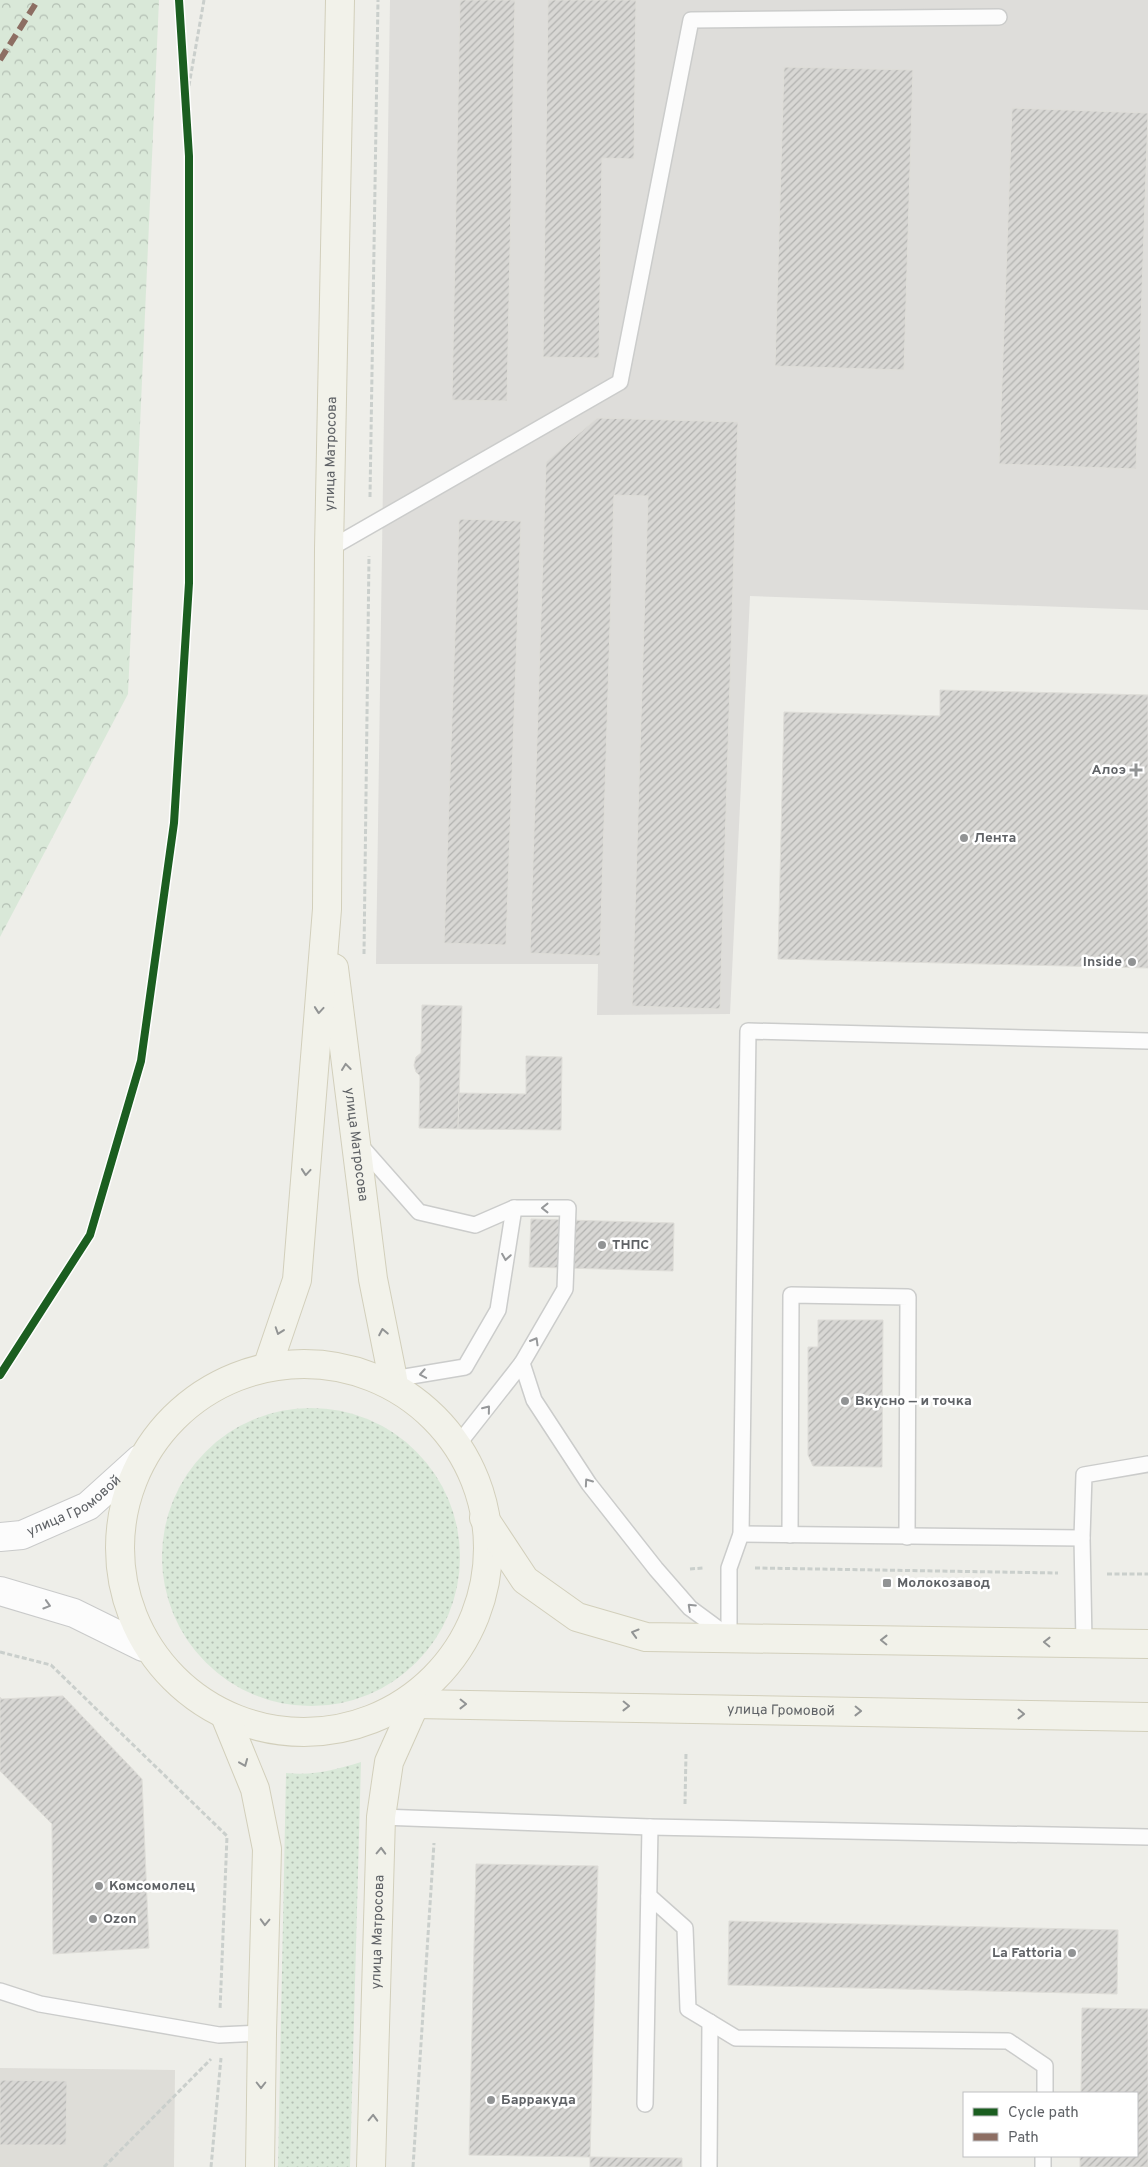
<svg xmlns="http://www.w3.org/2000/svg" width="1148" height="2167" font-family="Overpass,sans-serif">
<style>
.industrial{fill:#deddda}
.education{fill:#deddd8}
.grass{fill:url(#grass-dots)}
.forest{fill:url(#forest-crowns)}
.building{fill:url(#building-hatch);stroke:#deddd8}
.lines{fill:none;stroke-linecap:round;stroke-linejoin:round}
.lane-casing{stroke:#cbcccb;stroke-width:18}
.secondary-casing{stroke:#c9caca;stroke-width:30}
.primary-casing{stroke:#d2cfbb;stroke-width:30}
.path{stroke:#cacfcc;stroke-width:3;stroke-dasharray:5 2.5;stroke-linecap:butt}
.lane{stroke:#fcfcfc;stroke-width:15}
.secondary{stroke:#fcfcfc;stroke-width:28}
.primary{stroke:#f2f2ea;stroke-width:28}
.quiet{stroke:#8d6e63;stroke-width:6;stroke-dasharray:12 6;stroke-linecap:butt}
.cycleway-casing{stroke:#fff;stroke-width:11}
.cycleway{stroke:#1b5e20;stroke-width:8}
.oneway{stroke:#929494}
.oneway2{stroke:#96989a}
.poi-dot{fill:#919394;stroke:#fff;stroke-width:2}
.labels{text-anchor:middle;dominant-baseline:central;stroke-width:5;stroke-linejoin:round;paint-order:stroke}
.street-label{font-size:14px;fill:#5f6266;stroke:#fff}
.poi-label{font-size:14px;font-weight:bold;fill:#5f6266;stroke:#fff;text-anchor:start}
</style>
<defs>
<pattern id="grass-dots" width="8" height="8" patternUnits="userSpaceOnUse" patternTransform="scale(1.25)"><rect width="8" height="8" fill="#d9e8d8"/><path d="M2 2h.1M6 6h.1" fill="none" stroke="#b3bfb3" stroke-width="1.8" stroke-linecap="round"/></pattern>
<pattern id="forest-crowns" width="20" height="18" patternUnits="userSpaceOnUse" patternTransform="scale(1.25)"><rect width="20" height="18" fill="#d9e8d8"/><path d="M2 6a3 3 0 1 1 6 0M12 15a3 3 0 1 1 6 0" fill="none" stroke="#b3bfb3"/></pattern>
<pattern id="building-hatch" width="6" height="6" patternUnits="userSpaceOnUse" patternTransform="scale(1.25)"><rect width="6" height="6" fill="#d8d7d4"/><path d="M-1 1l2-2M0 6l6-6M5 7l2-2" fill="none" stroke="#b2b2b0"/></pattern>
</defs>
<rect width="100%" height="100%" fill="#eeeee9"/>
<path class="industrial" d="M390 0H1148V610L750 596 730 1014 597 1015 598 964H376Z"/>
<path class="education" d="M0 2068 175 2070 174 2167H0Z"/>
<g class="grass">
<circle cx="311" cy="1557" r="149"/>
<path d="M361 1762 350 2167H278L286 1773C313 1776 335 1770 361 1762Z"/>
</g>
<path class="forest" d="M0 0H159L128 694 0 937Z"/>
<g class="building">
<path d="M460 0H515L507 401 452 400Z"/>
<path d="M548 0H636L634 159 602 158 599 358 543 357Z"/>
<path d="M784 67 913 70 904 370 775 366Z"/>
<path d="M1012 108 1148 113 1136 469 999 464Z"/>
<path d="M597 418 738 422 720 1009 632 1006 648 496 614 495 600 956 530 953 546 462Z"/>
<path d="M459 519 521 521 506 945 444 943Z"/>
<path d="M940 690 1148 695V968L778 959 784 712 940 716Z"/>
<path d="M422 1005 462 1006 458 1129 419 1128 420 1076 416 1072 414 1065 416 1057 421 1053Z"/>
<path d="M526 1056 562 1057 561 1130 458 1129 459 1093 526 1094Z"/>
<path d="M531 1219 674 1223 673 1271 529 1267Z"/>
<path d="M818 1320H883L882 1467 813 1466 808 1455V1347H818Z"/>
<path d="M63 1696 142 1779 149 1948 53 1954 52 1824 0 1771V1697L2 1699Z"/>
<path d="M476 1864 598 1866 590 2157 469 2155Z"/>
<path d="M729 1921 1118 1930 1117 1994 728 1985Z"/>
<path d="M1082 2008 1148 2009V2167H1080V2156H1137V2093H1081Z"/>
<path d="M0 2080 67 2081 66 2145H0Z"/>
<path d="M590 2157 682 2158V2167H590Z"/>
</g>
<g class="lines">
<g class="lane-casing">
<g id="lane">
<path d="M329 549 620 382 691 20 999 17"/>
<path d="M359 1144 419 1212 475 1225 514 1208H568L565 1289 522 1363 534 1400 589 1484 656 1569 690 1608 728 1636"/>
<path d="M393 1379 465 1367 498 1310 514 1208"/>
<path d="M456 1447 522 1363"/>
<path d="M741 1534 1082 1538"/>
<path d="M790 1535 791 1295 908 1297 907 1537"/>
<path d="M729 1637V1568L741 1534 748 1031 1148 1041"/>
<path d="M1084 1642 1082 1538 1084 1475 1148 1464"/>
<path d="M381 1817 650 1827 1148 1837"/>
<path d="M649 1896 685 1928 688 2009 736 2038 1008 2041 1045 2066V2093"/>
<path d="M0 1991 40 2004 219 2035 262 2033"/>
<path d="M645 2104 650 1827"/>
<path d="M709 2167 710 2022"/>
<path d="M1043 2167V2156"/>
</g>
</g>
<g class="secondary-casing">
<g id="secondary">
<path id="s1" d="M0 1537 22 1535 88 1506 140 1459"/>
<path d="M0 1591 74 1613 143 1647"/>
</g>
</g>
<g class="primary-casing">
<g id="primary">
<path id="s2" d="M334 968 373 1279 393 1379"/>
<path id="s3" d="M269 1362 297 1280 327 909 329 549 340 0"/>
<circle cx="304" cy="1548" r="184"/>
<path d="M484 1518 525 1580 577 1617 646 1637 1148 1644"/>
<path id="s4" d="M415 1704 1148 1717"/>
<path d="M226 1718 255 1789 267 1849 262 2033 260 2167"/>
<path id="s5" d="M371 2167 381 1817 389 1762 415 1704"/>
</g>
</g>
<g class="path">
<path d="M185 108 204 0"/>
<path d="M370 497 378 0"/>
<path d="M364 954 369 556"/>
<path d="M755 1568 1058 1573"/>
<path d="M690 1569 703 1568"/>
<path d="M1107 1574H1148"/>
<path d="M0 1652 51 1665 227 1836 220 2010"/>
<path d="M685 1804 686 1753"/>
<path d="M104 2167 211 2059"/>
<path d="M211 2167 221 2058"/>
<path d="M413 2167 434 1843"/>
</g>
<use href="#lane" class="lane"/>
<use href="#secondary" class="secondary"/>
<use href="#primary" class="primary"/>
<path class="quiet" d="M0 60 38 0"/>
<g class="cycleway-casing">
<path id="cycleway" d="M0 1375 90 1235 141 1061 174 823 189 583V156L179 0"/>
</g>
<use href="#cycleway" class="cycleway"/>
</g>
<defs><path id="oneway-chevron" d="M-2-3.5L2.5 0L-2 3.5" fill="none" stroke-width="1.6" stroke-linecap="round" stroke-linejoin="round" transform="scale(1.25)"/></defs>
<g class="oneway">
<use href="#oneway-chevron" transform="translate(319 1010) rotate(95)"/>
<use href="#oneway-chevron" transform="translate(346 1067) rotate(-97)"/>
<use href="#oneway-chevron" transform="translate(306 1172) rotate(95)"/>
<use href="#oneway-chevron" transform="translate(279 1331) rotate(109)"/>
<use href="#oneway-chevron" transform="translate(383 1332) rotate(-101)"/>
<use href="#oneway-chevron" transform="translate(635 1633) rotate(-164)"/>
<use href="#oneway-chevron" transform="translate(884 1640) rotate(-179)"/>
<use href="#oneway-chevron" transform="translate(1047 1642) rotate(-179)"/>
<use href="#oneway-chevron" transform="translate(463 1704) rotate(1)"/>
<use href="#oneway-chevron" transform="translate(626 1706) rotate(1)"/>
<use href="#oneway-chevron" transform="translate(858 1711) rotate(1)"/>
<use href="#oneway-chevron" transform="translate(1021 1714) rotate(1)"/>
<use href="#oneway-chevron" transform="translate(244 1763) rotate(68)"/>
<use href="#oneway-chevron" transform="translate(381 1851) rotate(-88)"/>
<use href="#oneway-chevron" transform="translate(265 1922) rotate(92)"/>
<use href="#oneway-chevron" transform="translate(261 2085) rotate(90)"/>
<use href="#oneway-chevron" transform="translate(373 2118) rotate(-88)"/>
</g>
<g class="oneway2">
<use href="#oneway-chevron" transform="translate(545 1208) rotate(180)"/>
<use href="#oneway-chevron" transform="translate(506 1257) rotate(99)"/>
<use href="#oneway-chevron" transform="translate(535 1341) rotate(-60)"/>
<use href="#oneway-chevron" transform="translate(423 1374) rotate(170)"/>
<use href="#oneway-chevron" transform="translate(487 1409) rotate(-51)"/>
<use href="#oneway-chevron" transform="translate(588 1482) rotate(-125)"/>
<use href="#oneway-chevron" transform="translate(47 1605) rotate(17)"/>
<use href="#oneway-chevron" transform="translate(691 1607) rotate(-137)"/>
</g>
<g class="poi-dot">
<path d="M1133.5 762.5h5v5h5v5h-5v5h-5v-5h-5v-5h5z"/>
<circle cx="964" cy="838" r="5"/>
<circle cx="1132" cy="962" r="5"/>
<circle cx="602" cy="1245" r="5"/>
<circle cx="845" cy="1401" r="5"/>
<rect x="882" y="1578" width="10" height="10" rx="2.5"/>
<circle cx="99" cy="1886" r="5"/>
<circle cx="93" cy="1919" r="5"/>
<circle cx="1072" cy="1953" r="5"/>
<circle cx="491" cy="2100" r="5"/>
</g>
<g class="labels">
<g class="street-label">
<text stroke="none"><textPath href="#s3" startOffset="914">улица Матросова</textPath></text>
<text stroke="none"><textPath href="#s2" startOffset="178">улица Матросова</textPath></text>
<text stroke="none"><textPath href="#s1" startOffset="82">улица Громовой</textPath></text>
<text stroke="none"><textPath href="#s4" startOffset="366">улица Громовой</textPath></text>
<text stroke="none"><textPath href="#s5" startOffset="235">улица Матросова</textPath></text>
</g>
<g class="poi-label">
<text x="1126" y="770" text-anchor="end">Алоэ</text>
<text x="974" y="838">Лента</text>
<text x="1122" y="962" text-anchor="end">Inside</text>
<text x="612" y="1245">ТНПС</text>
<text x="855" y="1401">Вкусно — и точка</text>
<text x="897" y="1583">Молокозавод</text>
<text x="109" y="1886">Комсомолец</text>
<text x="103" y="1919">Ozon</text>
<text x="1062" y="1953" text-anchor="end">La Fattoria</text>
<text x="501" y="2100">Барракуда</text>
</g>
</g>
<rect x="963" y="2092" width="175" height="65" fill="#ffffff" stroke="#bfc0c2"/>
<rect x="973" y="2108" width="25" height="8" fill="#1b5e20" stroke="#bfc0c2"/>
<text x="1008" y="2117" font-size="15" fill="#5f6266">Cycle path</text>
<rect x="973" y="2133" width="25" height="8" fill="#8d6e63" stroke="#bfc0c2"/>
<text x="1008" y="2142" font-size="15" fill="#5f6266">Path</text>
</svg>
